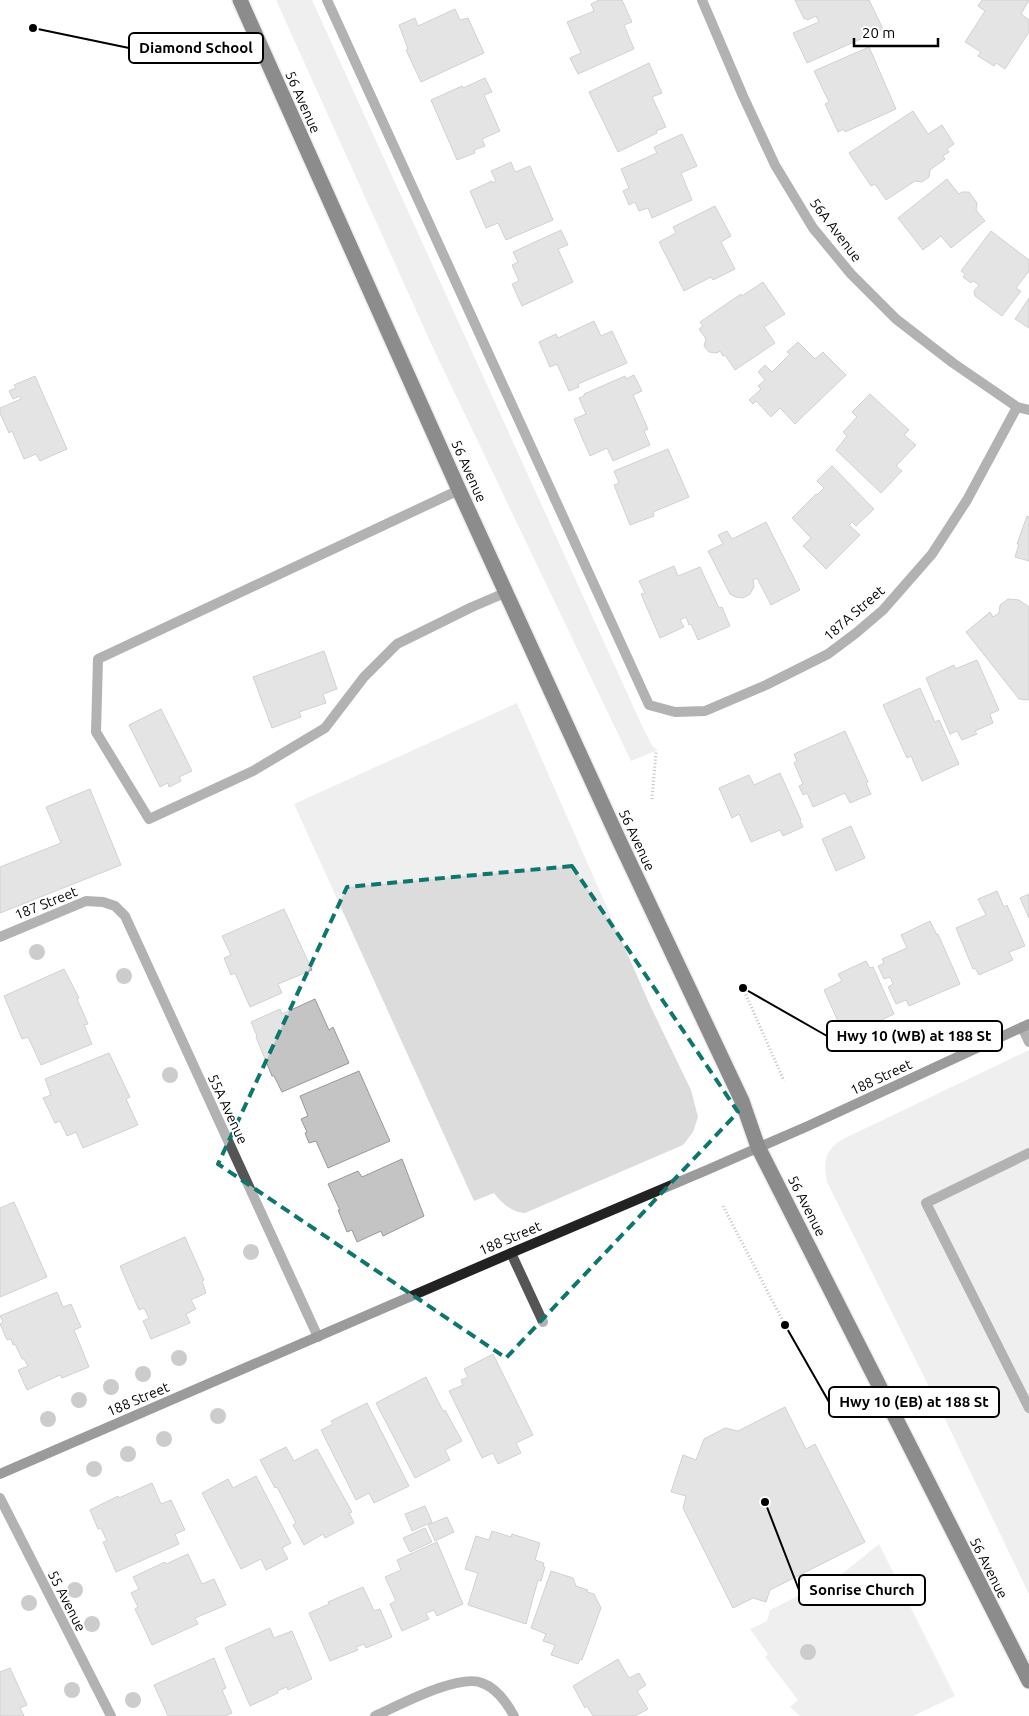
<svg xmlns="http://www.w3.org/2000/svg" width="1029" height="1716" font-family="Ubuntu,sans-serif">
<style>
.green{fill:#dcdcdc}
.building{fill:#c4c4c4;stroke:#999}
.lines{fill:none;stroke-linecap:round;stroke-linejoin:round}
.highway-casing{stroke:#dbdbdb;stroke-width:18}
.path{stroke:#777;stroke-width:3;stroke-dasharray:1 2.5;stroke-linecap:butt}
.lane{stroke:#555;stroke-width:10}
.street{stroke:#555;stroke-width:10}
.secondary{stroke:#222;stroke-width:10}
.highway{stroke:#000;stroke-width:15}
.tree{fill:#8f8f8f}
.marked{fill:none;stroke:#0f766e;stroke-width:4;stroke-dasharray:10 6;stroke-linejoin:round}
.labels{text-anchor:middle;dominant-baseline:central;stroke-width:4;stroke-linejoin:round;paint-order:stroke}
.street-label{font-size:14px;fill:#000;stroke:#fff}
.leader{fill:none;stroke:#000;stroke-width:2}
.callout-dot{fill:#000;stroke:#fff;stroke-width:2}
.callout{fill:#fff;stroke:#000;stroke-width:2}
.callout-label{font-size:15px;text-anchor:middle;font-weight:bold;fill:#000}
</style>
<rect width="100%" height="100%" fill="#fff"/>
<g class="green">
<path d="M276 0H312L644 730 653 747 658 750 631 761 434 350Z"/>
<path d="M517 703 649 1003 691 1090 698 1117 693 1132 683 1145 525 1213C512 1212 501 1203 494 1193L474 1201 294 804Z"/>
<path d="M1029 1050V1594L943 1415 827 1182C823 1161 825 1150 843 1139Z"/>
<path d="M879 1544 955 1696 913 1716H800L790 1707 798 1700 765 1657 768 1654 750 1629 767 1621 770 1610 842 1574Z"/>
</g>
<g class="building">
<path d="M599 0H622L632 22 624 25 634 49 578 74 570 58 581 53 567 22 594 11 591 4Z"/>
<path d="M795 0H869L883 29 807 63 793 33 819 22 816 16 807 20 806 18 804 19Z"/>
<path d="M982 0H1029L1021 14 1029 20V32L1005 69 996 63 994 66 978 56 981 52 965 42 985 11 978 6Z"/>
<path d="M455 9 460 20 468 18 484 53 421 82 406 50 408 49 399 25 415 18 418 26Z"/>
<path d="M869 47 896 109 845 132 844 129 838 132 825 104 829 102 814 71Z"/>
<path d="M649 63 662 93 652 97 666 127 656 131 657 133 618 152 589 92Z"/>
<path d="M485 78 492 92 484 95 500 131 482 139 485 146 474 150 475 153 457 160 431 100 462 86 463 88Z"/>
<path d="M913 111 928 134 942 125 954 144 947 149 949 152 943 156 945 159 930 170 929 177 922 182 915 181 886 200 875 184 871 186 849 153Z"/>
<path d="M682 134 697 166 681 173 692 200 652 218 648 208 639 211 635 202 629 205 623 191 629 188 621 169 657 153 654 147Z"/>
<path d="M511 162 515 172 530 166 553 220 506 240 498 223 486 228 470 191 492 181 493 183 496 181 491 171Z"/>
<path d="M947 179 959 194 962 192H969L977 203 976 210 985 221 951 248 941 236 923 250 898 218Z"/>
<path d="M715 206 731 236 721 242 735 269 713 280 711 277 684 291 659 242 676 233 673 227Z"/>
<path d="M561 230 568 245 558 249 573 282 522 306 512 284 519 281 512 265 518 262 513 252Z"/>
<path d="M991 231 1029 260V271L1016 288 1021 291 1002 316 975 296 974 291 979 285 973 281 971 283 963 277 965 274 961 271Z"/>
<path d="M763 282 785 314 764 327 775 343 735 370 725 355 723 356 720 351 717 353 709 352 704 346 706 339 699 329 703 326 700 322 741 294 742 296Z"/>
<path d="M1029 298V328L1015 319Z"/>
<path d="M594 321 601 336 612 331 627 363 578 384 579 387 569 391 557 364 550 367 539 342 556 334 558 338Z"/>
<path d="M798 342 815 359 823 352 846 375 795 424 780 408 771 417 756 401 753 404 749 400 761 389 758 386 765 380 758 372 765 365 772 372 790 354 787 352Z"/>
<path d="M634 375 642 391 633 395 648 429 644 431 650 445 613 461 607 448 590 456 574 419 586 414 579 398 584 396V394L625 376 626 379Z"/>
<path d="M35 376 67 449 40 461 36 454 24 459 12 431 9 433 0 413V408L21 399 20 396 13 399 9 391 16 388 14 385Z"/>
<path d="M870 394 909 430 904 435 916 445 896 466 902 471 881 493 836 450 847 436 843 432 857 417 852 412Z"/>
<path d="M668 449 689 497 653 512 654 516 630 525 614 485 619 483 614 471Z"/>
<path d="M832 466 874 509 856 526 852 522 849 525 860 535 826 569 803 546 811 538 792 518 816 494 817 495 824 488 817 481Z"/>
<path d="M1027 516 1029 517V561L1015 557 1019 544H1017Z"/>
<path d="M766 522 800 590 771 605 757 578 753 580 754 587 750 594 743 598 736 597 730 594 708 551 723 544 718 535 727 531 732 539Z"/>
<path d="M674 566 678 576 700 567 719 608 722 607 730 626 698 640 691 624 689 625 686 617 680 620 684 627 660 638 641 594 645 593 639 581Z"/>
<path d="M1008 599 1019 600 1029 607V700L1019 699 966 632 990 612 993 617 999 613 1000 605Z"/>
<path d="M324 651 337 689 323 694 326 703 299 712 301 717 272 728 253 677Z"/>
<path d="M977 660 999 710 990 714 993 723 975 731 977 734 962 740 957 731 950 734 926 678 954 665 955 669Z"/>
<path d="M920 688 935 722 939 720 959 764 922 781 911 756 907 758 883 705Z"/>
<path d="M161 709 192 771 179 777 181 781 169 787 168 783 160 787 129 725Z"/>
<path d="M845 731 868 782 866 783 871 794 850 803 845 793 813 807 807 793 803 795 799 786 803 784 794 763 797 761 794 754Z"/>
<path d="M780 773 801 820 800 821 803 827 783 836 780 830 751 842 739 814 732 818 719 788 749 775 754 785Z"/>
<path d="M90 789 121 865 0 913V867L61 843 46 807Z"/>
<path d="M851 826 865 858 836 871 822 839Z"/>
<path d="M997 891 1004 907 1007 905 1025 946 1009 952 1013 960 979 975 975 968 973 969 956 928 986 915 978 899Z"/>
<path d="M1029 894V918L1020 898Z"/>
<path d="M284 909 312 970 278 984 282 993 250 1007 235 973 231 975 224 958 231 955 222 936Z"/>
<path d="M930 921 937 935 938 934 960 984 909 1006 906 1000 896 1004 888 987 893 984 890 977 884 979 878 966 884 963 882 959 907 948 901 935Z"/>
<path d="M866 961 870 968 873 967 894 1014 845 1037 824 990 842 981 838 974Z"/>
<path d="M64 969 79 998 77 999 88 1024 84 1025 92 1044 41 1065 28 1037 22 1039 4 996Z"/>
<path d="M315 999 329 1030 333 1027 349 1063 282 1092 274 1076H272L256 1037 257 1036 251 1022 280 1009 282 1014Z"/>
<path d="M109 1053 130 1097 126 1099 138 1125 83 1148 76 1132 67 1136 60 1121 55 1123 43 1098 51 1095 45 1079Z"/>
<path d="M359 1071 390 1141 328 1168 316 1141 309 1143 305 1133 307 1132 301 1119 308 1116 300 1096Z"/>
<path d="M402 1159 424 1216 383 1236 381 1231 357 1242 352 1230 347 1232 338 1210H340L328 1184 358 1171 362 1177Z"/>
<path d="M14 1202 47 1277 0 1297V1208Z"/>
<path d="M185 1237 204 1280 202 1281 206 1293 191 1300 196 1309 186 1314 190 1323 151 1339 143 1321 149 1318 144 1308 139 1310 120 1266Z"/>
<path d="M57 1292 63 1307 71 1304 81 1327 74 1330 89 1367 62 1378 60 1375 27 1390 18 1370 28 1366 24 1359H22L15 1344 13 1345 11 1339 7 1340 0 1324 3 1322 0 1316Z"/>
<path d="M493 1354 533 1435 516 1443 521 1453 498 1464 493 1453 482 1458 449 1391 463 1385 461 1380 468 1377 464 1369Z"/>
<path d="M426 1377 443 1411 445 1410 462 1441 445 1450 450 1460 415 1478 376 1403Z"/>
<path d="M367 1403 409 1486 374 1503 369 1493 356 1500 321 1430 333 1424 331 1421Z"/>
<path d="M785 1407 806 1449 815 1444 865 1542 770 1590 766 1602 753 1598 733 1608 683 1508 686 1496 671 1492 683 1455 696 1460 704 1439 725 1428 738 1431Z"/>
<path d="M286 1447 294 1461 317 1449 352 1512 349 1513 354 1523 325 1538 323 1534 304 1545 293 1525 296 1523 277 1487 275 1488 260 1460Z"/>
<path d="M256 1476 291 1543 282 1548 288 1559 266 1570 261 1559 241 1569 202 1493 228 1479 233 1488Z"/>
<path d="M152 1483 161 1504 171 1500 185 1530 175 1534 179 1544 116 1572 103 1542 107 1541 101 1528 98 1529 90 1510 118 1496 119 1498Z"/>
<path d="M425 1506 432 1522 412 1531 405 1514Z"/>
<path d="M447 1517 454 1532 435 1541 428 1525Z"/>
<path d="M425 1528 432 1542 410 1552 403 1538Z"/>
<path d="M492 1531 511 1537 512 1534 540 1543 535 1560 544 1563 543 1566 545 1567 541 1581 538 1580 526 1624 468 1605 478 1573 465 1569 476 1536 489 1540Z"/>
<path d="M437 1542 463 1604 437 1616 434 1610 426 1613 429 1619 402 1631 390 1604 396 1601 385 1577 401 1570 397 1560Z"/>
<path d="M188 1554 202 1584 214 1579 226 1605 195 1618 198 1624 152 1645 135 1609 138 1607 131 1593 139 1589 133 1577 165 1562 166 1564Z"/>
<path d="M551 1571 573 1578 576 1586 588 1590 587 1592 594 1594 601 1608 582 1660 580 1659 578 1664 551 1655 555 1645 543 1641 546 1634 531 1628Z"/>
<path d="M363 1587 374 1611 380 1609 392 1637 366 1648 364 1644 356 1647 358 1650 330 1661 309 1613 329 1604 328 1602Z"/>
<path d="M270 1628 274 1638 292 1631 312 1679 288 1690 287 1687 277 1691 278 1693 250 1706 225 1648Z"/>
<path d="M214 1658 226 1688 222 1690 232 1713 225 1716H168L154 1685Z"/>
<path d="M618 1659 629 1678 639 1673 646 1685 637 1691 648 1709 635 1716H593L587 1706 585 1708 573 1686Z"/>
<path d="M10 1668 27 1705 20 1708 24 1716H0V1672Z"/>
</g>
<g class="lines">
<g class="highway-casing">
<path id="highway" d="M240 0 459 490 619 840 742 1101 758 1147 1029 1681"/>
</g>
<g class="path">
<path d="M652 799 656 752"/>
<path d="M743 988 784 1081"/>
<path d="M723 1206 785 1325"/>
</g>
<g class="lane">
<path d="M459 490 98 659 96 732 149 819 253 771 325 728 364 677 397 644 472 607 507 592"/>
<path d="M1022 1027 1029 1042"/>
<path d="M1029 1153 926 1203 1029 1408"/>
<path d="M511 1253 543 1322"/>
</g>
<g class="street">
<path d="M327 0 649 705 675 712 705 711 766 685 828 654 856 633 883 610 932 554 967 500 1017 407"/>
<path d="M702 0 743 96 775 165 813 228 851 274 896 319 953 363 1017 407 1029 410"/>
<path d="M0 937 86 901 103 902 115 906 125 916 318 1337"/>
<path d="M0 1498 111 1716"/>
<path d="M375 1716C398 1706 459 1673 482 1683 496 1688 507 1703 514 1716"/>
</g>
<path class="secondary" d="M0 1474 511 1253 707 1170 808 1126 1029 1024"/>
<use href="#highway" class="highway"/>
</g>
<g class="tree">
<circle cx="37" cy="952" r="8"/>
<circle cx="124" cy="976" r="8"/>
<circle cx="170" cy="1075" r="8"/>
<circle cx="251" cy="1252" r="8"/>
<circle cx="179" cy="1358" r="8"/>
<circle cx="143" cy="1374" r="8"/>
<circle cx="111" cy="1387" r="8"/>
<circle cx="79" cy="1400" r="8"/>
<circle cx="218" cy="1416" r="8"/>
<circle cx="48" cy="1419" r="8"/>
<circle cx="164" cy="1439" r="8"/>
<circle cx="128" cy="1454" r="8"/>
<circle cx="94" cy="1469" r="8"/>
<circle cx="75" cy="1590" r="8"/>
<circle cx="29" cy="1603" r="8"/>
<circle cx="92" cy="1624" r="8"/>
<circle cx="808" cy="1652" r="8"/>
<circle cx="72" cy="1690" r="8"/>
<circle cx="133" cy="1700" r="8"/>
</g>
<path d="M0 0H1029V1716H0ZM572 866 738 1112 506 1358 218 1164 347 887Z" fill="#fff" fill-opacity=".55" fill-rule="evenodd"/>
<path class="marked" d="M572 866 738 1112 506 1358 218 1164 347 887Z"/>
<g class="labels">
<g class="street-label">
<text transform="translate(303 102) rotate(66)">56 Avenue</text>
<text transform="translate(836 230) rotate(53)">56A Avenue</text>
<text transform="translate(469 471) rotate(66)">56 Avenue</text>
<text transform="translate(854 613) rotate(-41)">187A Street</text>
<text transform="translate(637 840) rotate(65)">56 Avenue</text>
<text transform="translate(46 903) rotate(-22)">187 Street</text>
<text transform="translate(881 1077) rotate(-25)">188 Street</text>
<text transform="translate(228 1109) rotate(65)">55A Avenue</text>
<text transform="translate(807 1206) rotate(63)">56 Avenue</text>
<text transform="translate(510 1238) rotate(-23)">188 Street</text>
<text transform="translate(138 1399) rotate(-23)">188 Street</text>
<text transform="translate(989 1568) rotate(63)">56 Avenue</text>
<text transform="translate(67 1601) rotate(63)">55 Avenue</text>
</g>
</g>
<path class="leader" d="M33 28L129 48M743 988L827 1036M785 1325L829 1402M765 1502L799 1590"/>
<g class="callout-dot">
<circle cx="33" cy="28" r="5"/>
<circle cx="743" cy="988" r="5"/>
<circle cx="785" cy="1325" r="5"/>
<circle cx="765" cy="1502" r="5"/>
</g>
<g class="callout">
<rect x="129" y="33" width="134" height="30" rx="5"/>
<rect x="827" y="1021" width="175" height="30" rx="5"/>
<rect x="829" y="1387" width="170" height="30" rx="5"/>
<rect x="799" y="1575" width="126" height="30" rx="5"/>
</g>
<g class="callout-label">
<text x="196" y="53">Diamond School</text>
<text x="914" y="1041">Hwy 10 (WB) at 188 St</text>
<text x="914" y="1407">Hwy 10 (EB) at 188 St</text>
<text x="862" y="1595">Sonrise Church</text>
</g>
<path d="M854 38v8h84v-8" fill="none" stroke="#000000" stroke-width="2.5"/>
<text x="862" y="38" font-size="15" fill="#000000" stroke="#ffffff" stroke-width="4" paint-order="stroke">20 m</text>
</svg>
